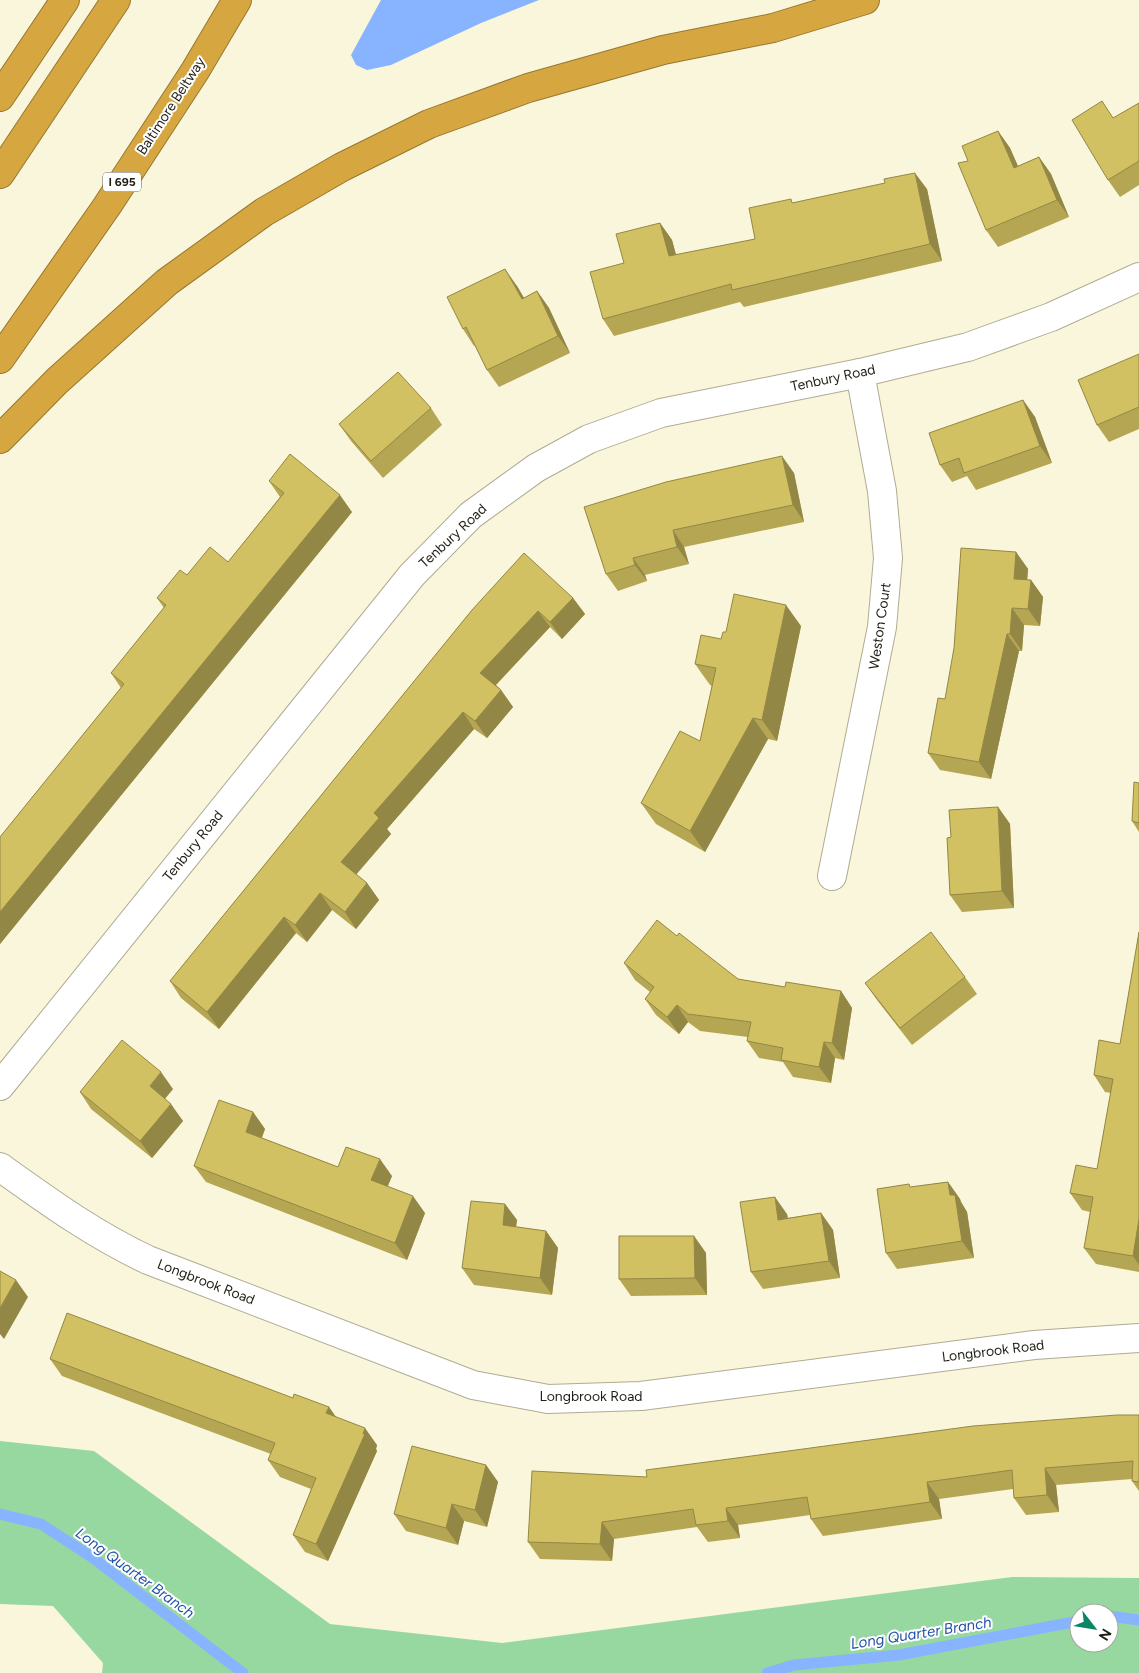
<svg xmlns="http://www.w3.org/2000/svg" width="1139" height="1673" font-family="Figtree,sans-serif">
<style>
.green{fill:#97d8a1;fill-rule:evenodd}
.water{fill:#88b3fe}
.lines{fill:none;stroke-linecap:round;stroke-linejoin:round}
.stream{stroke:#88b3fe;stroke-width:11}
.street-casing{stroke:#b0ab93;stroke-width:30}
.highway-casing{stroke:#967731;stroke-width:30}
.street{stroke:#fff;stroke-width:28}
.highway{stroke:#d6a741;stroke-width:28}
.wall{fill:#b5a654}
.shaded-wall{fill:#938745}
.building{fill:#d2c162;stroke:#938745}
.labels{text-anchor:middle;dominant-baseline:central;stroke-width:4;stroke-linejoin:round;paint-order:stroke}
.shield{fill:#fff;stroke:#62615a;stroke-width:1}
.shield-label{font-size:12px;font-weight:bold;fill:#1f1d14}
.street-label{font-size:14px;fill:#1f1d14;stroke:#fff}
.water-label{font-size:15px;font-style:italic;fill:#2252a8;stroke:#fff}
</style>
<rect width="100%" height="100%" fill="#faf6dc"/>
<path class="green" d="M0 1441 94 1451 330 1624 502 1643 1012 1577 1139 1578V1673H102L103 1663 53 1606 0 1604ZM1079 1613H1109V1643H1079Z"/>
<path class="water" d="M381 0H539L481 23 391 65 367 70 356 65 351 55Z"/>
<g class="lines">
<g class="stream">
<path d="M0 1514 41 1524 93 1558 243 1673"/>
<path d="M1109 1616 1139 1620"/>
<path d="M767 1673 794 1665 899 1655 1079 1621"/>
</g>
<g class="street-casing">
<g id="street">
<path d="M832 876 882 627 888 558 882 491 860 373"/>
<path d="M0 1086 412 575 471 515 536 468 589 439 661 413 860 373 968 347 1051 317 1139 277"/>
<path d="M0 1167C49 1202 93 1234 148 1260L473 1385 548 1399 641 1396 1034 1345 1139 1338"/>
</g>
</g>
<g class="highway-casing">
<g id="highway">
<path d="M0 97 65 0"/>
<path d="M0 174 116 0"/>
<path d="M0 359 107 206 195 71 237 0"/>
<path d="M0 439 57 381 167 282 264 212 342 167 429 124 528 88 663 50 773 28 865 0"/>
</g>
</g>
<use href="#street" class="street"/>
<use href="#highway" class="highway"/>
</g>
<g class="wall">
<path d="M1139 103V185L1120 197 1108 180 1114 118Z"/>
<path d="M998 131 1010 148 1018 166 1039 157 1051 174 1069 217 998 247 986 230 968 161Z"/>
<path d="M927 189 942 261 744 307 740 302 614 336 603 319 624 263 660 223 672 240 676 255 755 239 794 203Z"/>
<path d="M517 286 524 298 537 291 549 308 570 353 499 387 487 370 475 345 474 346 463 329Z"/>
<path d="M1139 354V429L1109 442 1097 425Z"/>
<path d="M1023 400 1035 417 1052 463 976 490 967 476 952 482 940 465Z"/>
<path d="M431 408 442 425 383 478 351 441 339 424Z"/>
<path d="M794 473 804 522 684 547 689 564 645 575 647 581 618 591 606 574 584 507Z"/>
<path d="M269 481 352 512 0 944V837L121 688 111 673 164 608 157 598 187 575 228 562 280 497Z"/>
<path d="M1016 552 1028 569 1027 580H1031L1043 597 1040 626 1024 625 1022 651H1019L991 779 940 770 928 753 945 699Z"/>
<path d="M573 598 585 614 562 639 550 627 496 685 501 690 513 707 487 738 474 729 387 829 391 834 356 875 367 883 379 900 356 929 332 910 307 942 296 933 219 1029 181 998 170 981 472 610Z"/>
<path d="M801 626 777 741 768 739 705 852 656 824 641 803 700 741 712 686 710 685 695 664 721 639 726 632Z"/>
<path d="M1139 783V832L1132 821Z"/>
<path d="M998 807 1010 824 1014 908 962 912 950 895 951 837Z"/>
<path d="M1139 932V1272L1096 1264 1084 1248 1090 1212 1082 1210 1070 1193 1097 1169 1111 1093 1105 1092 1094 1075 1120 1044Z"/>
<path d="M677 936 738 979 785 987 841 991 852 1008 844 1060 835 1058 831 1083 793 1077 783 1062 759 1058 747 1041 748 1037 700 1031 688 1022 679 1034 656 1015 645 999 650 992 635 980 624 963Z"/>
<path d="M965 977 977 994 912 1045 877 1000 865 983Z"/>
<path d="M173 1089 165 1099 183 1121 152 1158 91 1109 80 1092Z"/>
<path d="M253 1112 265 1129 262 1138 338 1167 392 1176 388 1186 425 1213 407 1260 206 1182 194 1166Z"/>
<path d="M948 1182 960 1199 961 1202 967 1212 974 1258 897 1269 886 1253 911 1187Z"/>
<path d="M505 1204 517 1220 516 1227 546 1231 558 1248 552 1295 474 1285 462 1268Z"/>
<path d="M821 1213 833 1230 840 1278 763 1289 751 1272 787 1214 788 1218Z"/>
<path d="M694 1236 706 1253 707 1295 631 1296 619 1279Z"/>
<path d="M50 1359 293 1398 329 1407 335 1416 377 1445 376 1449 377 1451 328 1561 305 1552 293 1535 311 1489 280 1477 268 1460 271 1454 62 1376Z"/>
<path d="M1139 1415V1491L1132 1481V1479L1056 1485 1059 1512 1026 1515 1014 1498 1013 1489 939 1499 942 1519 823 1536 811 1519 810 1515 738 1525 740 1538 708 1542 697 1527 614 1539 612 1561 540 1559 528 1542 647 1477Z"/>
<path d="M486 1465 498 1482 487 1527 464 1521 458 1545 406 1531 394 1514Z"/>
</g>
<g class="shaded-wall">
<path d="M998 131 1010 148 1026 185 1014 168Z"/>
<path d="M1039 157 1051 174 1069 217 1057 200Z"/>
<path d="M915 173 927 189 942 261 930 244Z"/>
<path d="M660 223 672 240 681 273 669 256Z"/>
<path d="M505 269 517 286 534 315 522 299Z"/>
<path d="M537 291 549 308 570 353 558 336Z"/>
<path d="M1023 400 1035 417 1052 463 1040 446Z"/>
<path d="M782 456 794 473 804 522 793 505Z"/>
<path d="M340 495 352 512 0 944V912Z"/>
<path d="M673 530 684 547 689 564 677 547Z"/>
<path d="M1016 552 1028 569 1026 596 1014 579Z"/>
<path d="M633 558 645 575 647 581 635 565Z"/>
<path d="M1031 580 1043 597 1040 626 1028 609Z"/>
<path d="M573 598 585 614 562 639 550 622Z"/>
<path d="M786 605 801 626 777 741 762 720Z"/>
<path d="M1012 608 1024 625 1022 651 1010 634Z"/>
<path d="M538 611 550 627 492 689 480 673Z"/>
<path d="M1007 634 1019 651 991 779 979 762Z"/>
<path d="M501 690 513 707 487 738 475 721Z"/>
<path d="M463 712 474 729 387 829 391 834 352 879 341 862 374 813Z"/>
<path d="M753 718 768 739 705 852 690 831Z"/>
<path d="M998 807 1010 824 1014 908 1002 891Z"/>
<path d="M367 883 379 900 356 929 345 912Z"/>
<path d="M320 893 332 910 307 942 295 925Z"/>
<path d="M284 917 296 933 219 1029 207 1012Z"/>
<path d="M841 991 852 1008 844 1060 832 1043Z"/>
<path d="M677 1005 688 1022 679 1034 667 1017Z"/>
<path d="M824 1042 835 1058 831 1083 819 1067Z"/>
<path d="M161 1072 173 1089 161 1103 150 1086Z"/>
<path d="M171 1104 183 1121 152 1158 140 1141Z"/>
<path d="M253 1112 265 1129 257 1148 246 1132Z"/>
<path d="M380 1159 392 1176 383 1197 371 1180Z"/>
<path d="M948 1182 960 1199 961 1202 967 1212 974 1258 962 1241 950 1195Z"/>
<path d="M413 1196 425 1213 407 1260 395 1243Z"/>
<path d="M775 1197 787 1214 790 1236 778 1220Z"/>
<path d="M505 1204 517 1220 514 1242 503 1225Z"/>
<path d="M821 1213 833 1230 840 1278 829 1261Z"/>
<path d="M1139 1219V1265L1133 1256Z"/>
<path d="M546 1231 558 1248 552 1295 540 1278Z"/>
<path d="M694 1236 706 1253 707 1295 695 1278Z"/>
<path d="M16 1280 28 1297 4 1339 0 1334V1308Z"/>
<path d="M329 1407 341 1424 326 1413Z"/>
<path d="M365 1428 377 1445 376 1449 377 1451 328 1561 316 1544Z"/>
<path d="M486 1465 498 1482 487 1527 475 1510Z"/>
<path d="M1045 1468 1056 1485 1059 1512 1047 1495Z"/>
<path d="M927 1482 939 1499 942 1519 930 1502Z"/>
<path d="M452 1504 464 1521 458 1545 446 1528Z"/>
<path d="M726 1508 738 1525 740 1538 728 1521Z"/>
<path d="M602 1522 614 1539 612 1561 600 1544Z"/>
</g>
<g class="building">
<path d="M1102 101 1113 118 1139 103V161L1108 180 1072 120Z"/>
<path d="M998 131 1014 168 1039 157 1057 200 986 230 958 163 968 161 962 146Z"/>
<path d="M915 173 930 244 732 290 731 284 603 319 590 272 624 263 616 234 660 223 669 256 755 239 749 208 791 199 792 203 885 183 884 179Z"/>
<path d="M505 269 522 299 537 291 558 336 487 370 466 327 463 329 447 297Z"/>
<path d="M1139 354V407L1097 425 1078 380Z"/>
<path d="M398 372 431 408 371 461 339 424Z"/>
<path d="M1023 400 1040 446 964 473 959 458 940 465 929 433Z"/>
<path d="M290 454 340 495 0 912V837L124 684 111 673 166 605 157 598 180 570 187 575 210 547 228 562 284 493 269 481Z"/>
<path d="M782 456 793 505 673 530 677 547 633 558 635 565 606 574 584 507 666 482Z"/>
<path d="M961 548 1016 552 1014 579 1031 580 1028 609 1012 608 1010 634H1007L979 762 928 753 938 698 945 699 954 648Z"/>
<path d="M524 553 573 598 550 622 538 611 480 673 501 690 475 721 463 712 374 813 379 818 341 862 367 883 345 912 320 893 295 925 284 917 207 1012 170 981 472 610Z"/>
<path d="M734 594 786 605 762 720 753 718 690 831 641 803 680 731 700 741 716 668 695 664 701 635 721 639 723 632H726Z"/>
<path d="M1134 782 1139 783V823L1132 821Z"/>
<path d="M998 807 1002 891 950 895 947 838 951 837 949 810Z"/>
<path d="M657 920 677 936 679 933 738 979 785 987 786 982 841 991 832 1043 824 1042 819 1067 781 1060 783 1048 747 1041 751 1022 688 1014 677 1005 667 1017 645 999 654 987 624 963Z"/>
<path d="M931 932 965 977 900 1028 865 983Z"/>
<path d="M1139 932V1219L1133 1256 1084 1248 1093 1197 1070 1193 1076 1165 1097 1169 1113 1079 1094 1075 1099 1040 1120 1044Z"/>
<path d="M122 1040 161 1072 150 1086 171 1104 140 1141 80 1092Z"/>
<path d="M219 1100 253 1112 246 1132 338 1167 346 1147 380 1159 371 1180 413 1196 395 1243 194 1166Z"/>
<path d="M948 1182 950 1195H955L962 1241 886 1253 877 1189 909 1184 910 1187Z"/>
<path d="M775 1197 778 1220 821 1213 829 1261 751 1272 740 1202Z"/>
<path d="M471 1201 505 1204 503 1225 546 1231 540 1278 462 1268Z"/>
<path d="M619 1236H694L695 1278 619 1279Z"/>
<path d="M0 1271 16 1280 0 1308Z"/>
<path d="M67 1313 293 1398 294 1394 329 1407 326 1413 365 1428 363 1434H365L316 1544 293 1535 316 1478 268 1460 275 1443 50 1359Z"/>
<path d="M1117 1415H1139V1482L1132 1481 1133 1461 1045 1468 1047 1495 1014 1498 1012 1470 927 1482 930 1502 811 1519 807 1497 726 1508 728 1521 696 1525 693 1509 602 1522 600 1544 528 1542 532 1471 647 1477 646 1470 722 1460 973 1426Z"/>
<path d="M412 1446 486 1465 475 1510 452 1504 446 1528 394 1514Z"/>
</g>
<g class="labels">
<rect class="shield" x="103" y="172.5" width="38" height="19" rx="4"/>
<g class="shield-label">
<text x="122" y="182">I 695</text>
</g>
<g class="street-label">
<text transform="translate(171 106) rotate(-57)">Baltimore Beltway</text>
<text transform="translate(833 378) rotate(-12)">Tenbury Road</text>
<text transform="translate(453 536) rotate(-43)">Tenbury Road</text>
<text transform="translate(880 626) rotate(-82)">Weston Court</text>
<text transform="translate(193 846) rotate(-51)">Tenbury Road</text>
<text transform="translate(206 1282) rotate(21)">Longbrook Road</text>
<text transform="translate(993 1351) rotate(-7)">Longbrook Road</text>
<text x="591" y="1396">Longbrook Road</text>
</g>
<g class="water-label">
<text transform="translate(135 1573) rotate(36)">Long Quarter Branch</text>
<text transform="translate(921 1633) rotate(-9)">Long Quarter Branch</text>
</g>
</g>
<g transform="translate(1094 1628) rotate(121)"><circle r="24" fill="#ffffff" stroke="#a5a5a1"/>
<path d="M0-4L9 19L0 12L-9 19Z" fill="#0b8566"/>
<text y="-8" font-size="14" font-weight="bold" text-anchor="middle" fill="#1f1d14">N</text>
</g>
</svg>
